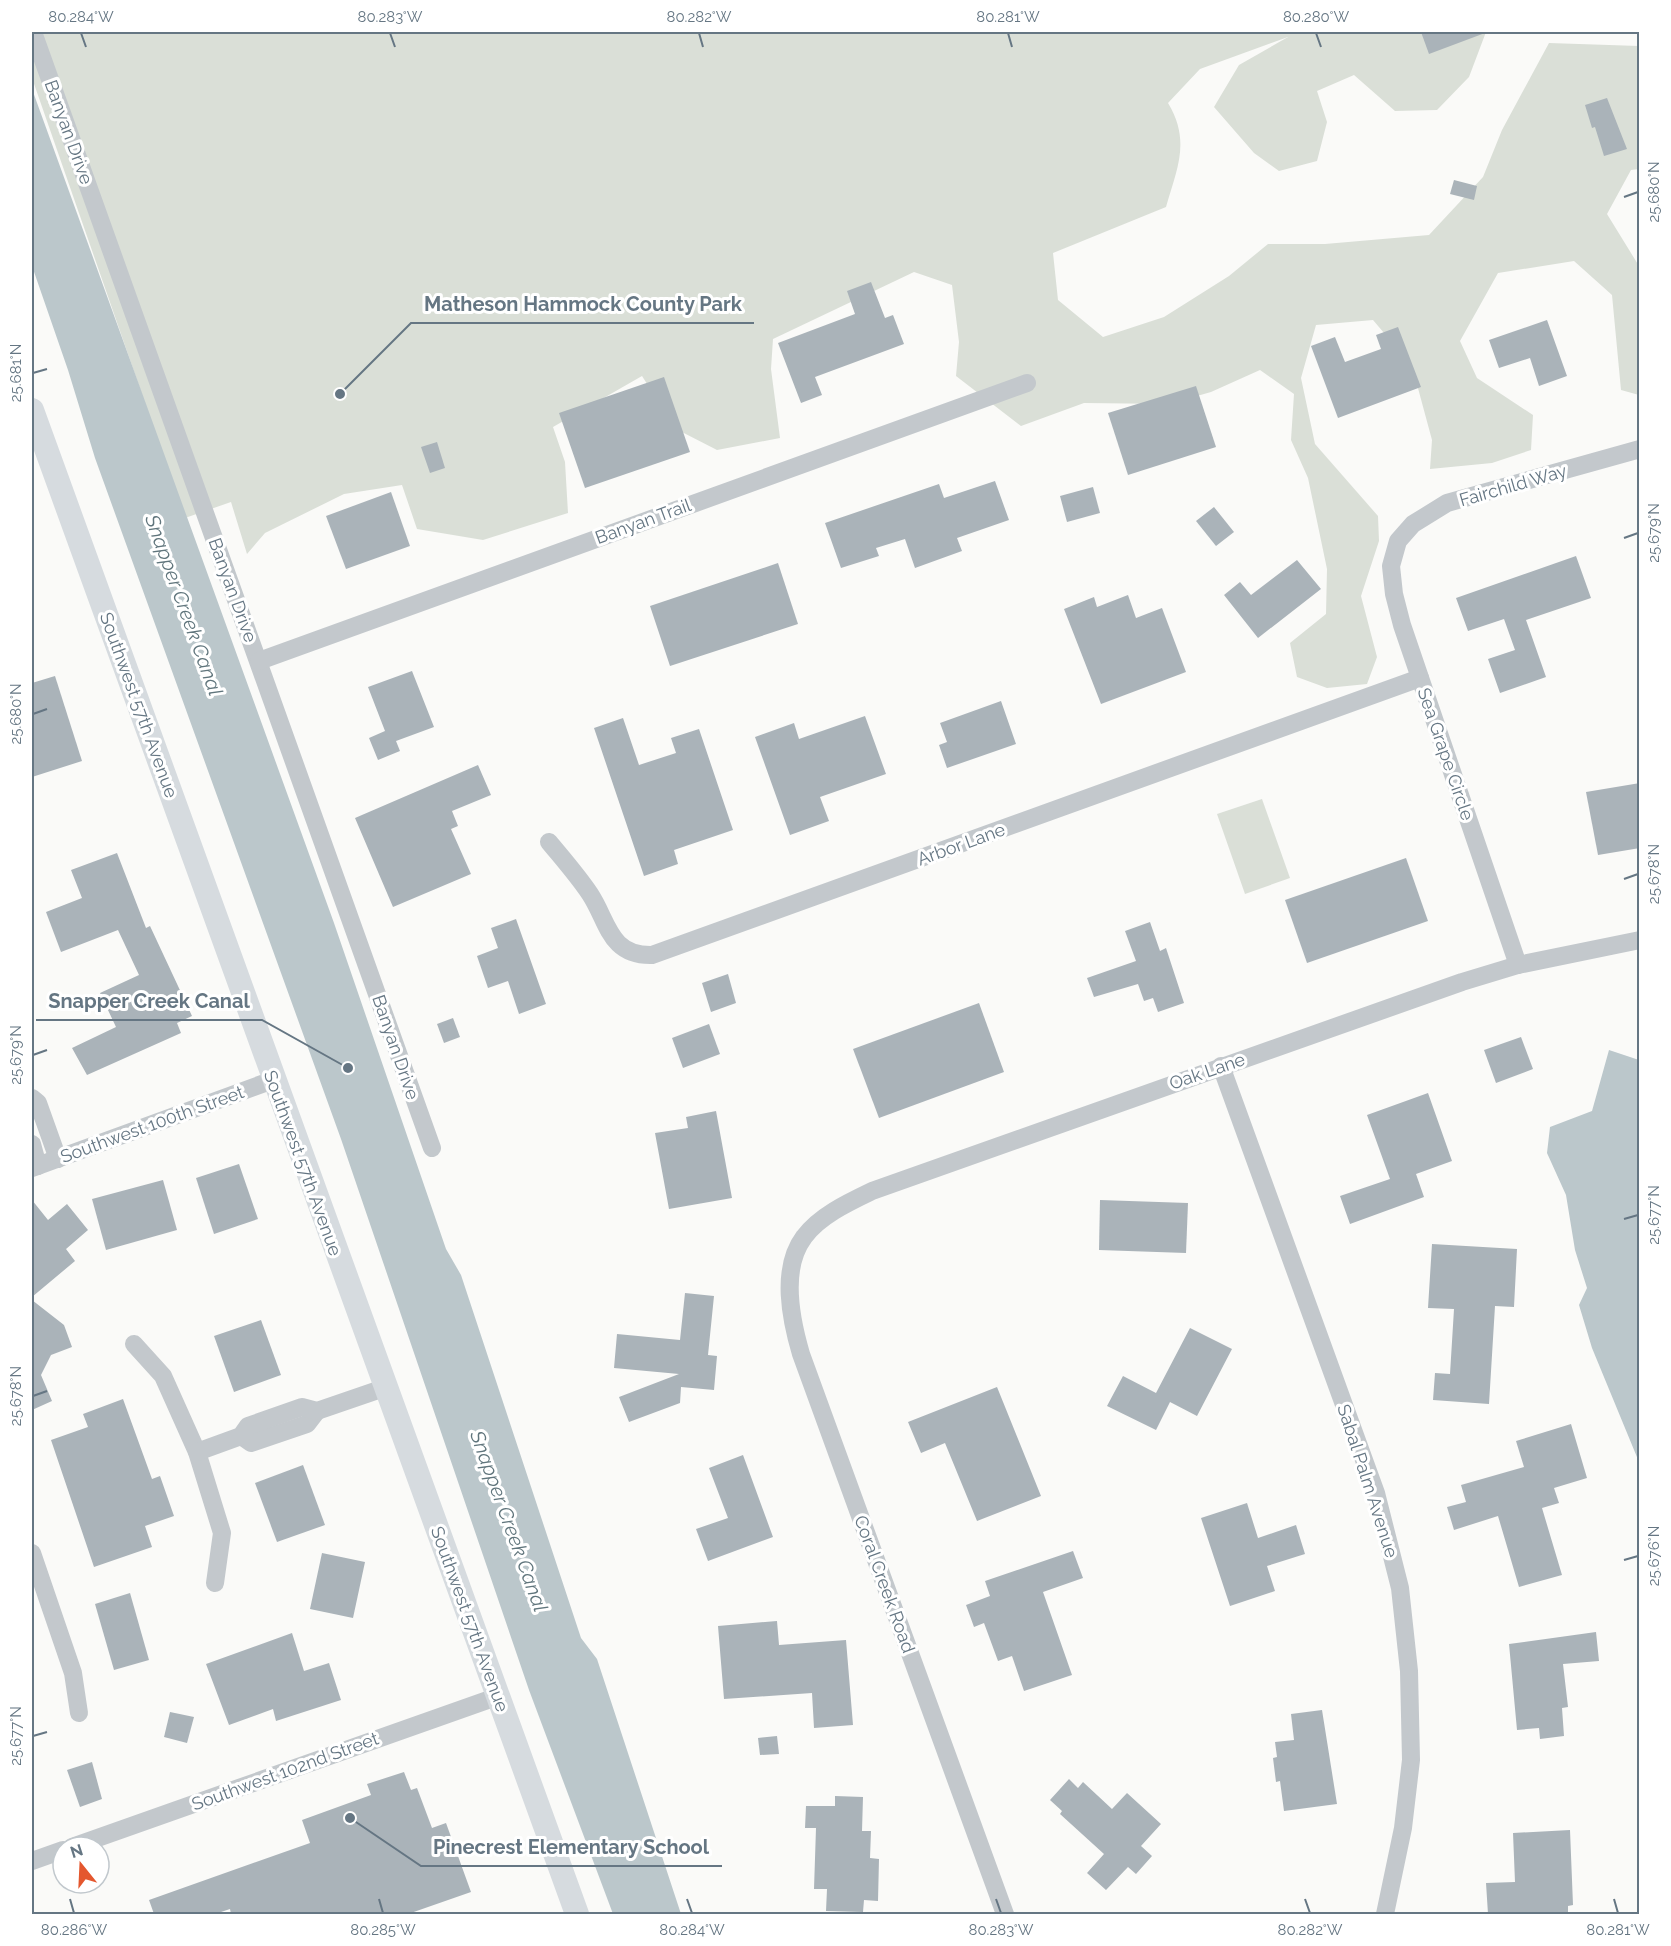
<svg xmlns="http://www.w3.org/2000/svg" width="1671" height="1946" font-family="Raleway,sans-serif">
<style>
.green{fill:#dadfd7}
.water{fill:#bbc7cb}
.building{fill:#aab3b9}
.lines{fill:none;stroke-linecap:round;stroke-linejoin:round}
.minor{stroke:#c3c8cc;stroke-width:18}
.secondary{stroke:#d6dbdf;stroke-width:24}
.ticks{fill:none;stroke:#657683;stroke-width:2}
.labels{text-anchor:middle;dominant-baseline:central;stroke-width:6;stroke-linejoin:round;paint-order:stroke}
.street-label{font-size:18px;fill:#657683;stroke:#fff}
.water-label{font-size:20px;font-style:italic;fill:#60757c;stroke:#fff}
.leader{fill:none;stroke:#657683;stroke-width:2}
.callout-dot{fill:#657683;stroke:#fff;stroke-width:2}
.callout-label{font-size:20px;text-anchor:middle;font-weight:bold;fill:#657683;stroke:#fff;stroke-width:6;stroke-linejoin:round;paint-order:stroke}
.neatline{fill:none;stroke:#657683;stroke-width:2}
.ticks-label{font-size:15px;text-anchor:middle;fill:#657683}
</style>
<rect width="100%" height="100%" fill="#fafaf8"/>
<g class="green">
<path d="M32 32H1486L1469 77 1437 110 1395 111 1354 75 1317 91 1327 122 1317 161 1279 171 1254 153 1214 107 1239 65 1288 37 1200 69 1168 103C1191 141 1177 169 1166 207L1053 253 1058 300 1103 337 1164 317 1229 276 1268 244H1325L1429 235 1483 177 1502 130 1549 43 1639 46V169L1631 170 1607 214 1639 266V395L1621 390 1612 295 1574 261 1498 273 1460 341 1477 378 1533 415 1531 450 1492 463 1430 469 1432 440 1412 366 1373 320 1316 325 1301 378 1315 444 1378 516 1379 541 1361 596 1377 657 1367 684 1327 688 1297 677 1290 643 1326 614 1327 569 1308 478 1291 440 1294 394 1260 370 1211 392 1169 404 1084 403 1021 426 956 376 959 342 952 285 914 272 773 339 771 369 780 438 717 450 676 429 642 376 553 427 565 462 568 513 483 540 417 529 402 485 344 494 265 533 247 554 231 502 185 518 32 78Z"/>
<path d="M1262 799 1290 878 1245 894 1217 814Z"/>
</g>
<g class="water">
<path d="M32 89 334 923 446 1249 461 1275 581 1638 597 1659 681 1914H613L529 1690 341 1139 95 458 68 370 32 266Z"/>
<path d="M1609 1050 1639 1060V1462L1592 1348 1579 1305 1587 1288 1575 1250 1566 1195 1547 1153 1550 1127 1592 1111Z"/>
</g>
<g class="building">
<path d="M1421 32H1485V33L1429 54Z"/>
<path d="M1607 98 1627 149 1604 156 1595 127 1592 128 1585 105Z"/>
<path d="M1454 180 1477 186 1474 200 1450 194Z"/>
<path d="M871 282 885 318 893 315 904 344 815 377 822 395 801 403 778 343 855 314 847 291Z"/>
<path d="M1547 320 1567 376 1539 386 1530 358 1499 368 1489 340Z"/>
<path d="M1398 327 1421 387 1338 418 1311 346 1335 337 1345 362 1381 349 1376 335Z"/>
<path d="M664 377 690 452 585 488 559 413Z"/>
<path d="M1196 386 1216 447 1128 475 1108 413Z"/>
<path d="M437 442 445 468 430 473 421 447Z"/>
<path d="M995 481 1009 520 957 538 962 551 915 568 905 539 876 548 879 556 841 568 825 523 939 484 944 498Z"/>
<path d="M1093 487 1100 513 1067 522 1060 496Z"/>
<path d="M391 492 410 546 346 569 326 516Z"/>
<path d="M1214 507 1234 532 1216 546 1196 521Z"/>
<path d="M1576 556 1591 598 1526 620 1546 677 1500 693 1488 659 1515 650 1504 619 1468 631 1456 598Z"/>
<path d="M1297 560 1321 589 1258 638 1224 595 1240 582 1251 595Z"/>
<path d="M778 563 798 624 670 666 650 606Z"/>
<path d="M1128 595 1136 618 1162 608 1186 672 1101 704 1064 609 1094 597 1097 607Z"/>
<path d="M412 671 434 727 396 741 400 751 378 760 369 738 385 731 368 687Z"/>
<path d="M55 676 82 761 32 777V683Z"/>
<path d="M1001 701 1016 744 947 768 939 745 947 742 940 723Z"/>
<path d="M865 716 886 774 820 797 829 821 790 835 755 737 794 723 799 739Z"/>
<path d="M623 718 639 765 676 753 671 738 699 729 733 830 674 850 678 864 644 876 594 728Z"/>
<path d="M478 765 491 795 452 811 458 826 451 829 471 874 393 907 355 818Z"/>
<path d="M1640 783V848L1598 855 1586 792Z"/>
<path d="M117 853 146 928 150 926 192 1016 177 1023 181 1033 87 1075 72 1048 116 1027 100 993 139 975 118 930 61 952 46 912 82 898 71 870Z"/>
<path d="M1406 858 1428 921 1307 963 1285 900Z"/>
<path d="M516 919 546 1004 519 1014 508 981 488 988 477 956 498 948 491 928Z"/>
<path d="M1150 922 1160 951 1166 948 1184 1003 1158 1012 1153 998 1144 1001 1138 984 1094 997 1087 978 1136 961 1125 931Z"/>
<path d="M728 974 736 1003 711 1012 702 983Z"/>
<path d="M979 1003 1004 1072 879 1118 853 1049Z"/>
<path d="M453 1018 460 1037 444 1043 437 1024Z"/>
<path d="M709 1024 720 1054 683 1068 672 1038Z"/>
<path d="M1521 1037 1533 1069 1496 1083 1484 1050Z"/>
<path d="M1428 1093 1452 1161 1416 1174 1424 1197 1350 1224 1340 1196 1390 1179 1367 1115Z"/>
<path d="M716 1111 732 1198 669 1209 655 1133 688 1128 686 1117Z"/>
<path d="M239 1164 258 1219 214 1234 196 1178Z"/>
<path d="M163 1180 177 1230 106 1250 92 1199Z"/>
<path d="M32 1200 48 1220 67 1204 88 1230 66 1249 75 1261 32 1297Z"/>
<path d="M1100 1200 1188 1203 1186 1253 1099 1250Z"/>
<path d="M1432 1244 1517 1249 1514 1307 1495 1306 1489 1404 1433 1400 1435 1373 1450 1374 1454 1309 1428 1308Z"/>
<path d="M685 1293 714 1296 708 1355 717 1356 714 1390 681 1387 680 1403 629 1422 619 1397 679 1374 614 1368 617 1334 680 1340Z"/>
<path d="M32 1300 64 1325 72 1347 51 1355 41 1375 52 1401 32 1410Z"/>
<path d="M261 1320 281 1375 234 1392 214 1336Z"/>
<path d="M1190 1328 1232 1349 1197 1416 1170 1402 1156 1430 1107 1406 1123 1376 1156 1393Z"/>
<path d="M997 1387 1041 1496 977 1521 945 1443 921 1453 908 1422Z"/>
<path d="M123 1399 152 1479 160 1476 174 1516 145 1526 152 1547 94 1567 51 1440 88 1427 83 1414Z"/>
<path d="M1571 1424 1587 1478 1554 1488 1559 1503 1542 1508 1562 1575 1519 1587 1498 1516 1454 1530 1447 1507 1466 1502 1461 1485 1524 1467 1516 1441Z"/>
<path d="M743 1455 773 1537 708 1561 696 1529 728 1518 709 1468Z"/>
<path d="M303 1465 325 1525 277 1542 255 1483Z"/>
<path d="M1247 1503 1258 1538 1296 1525 1305 1554 1267 1566 1275 1591 1230 1606 1201 1518Z"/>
<path d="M1073 1551 1083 1578 1043 1592 1072 1675 1024 1691 1012 1656 998 1661 984 1623 974 1627 966 1605 990 1596 985 1581Z"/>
<path d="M322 1553 365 1562 353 1618 310 1609Z"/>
<path d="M130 1593 149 1660 114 1670 95 1604Z"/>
<path d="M777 1621 779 1645 846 1640 853 1725 814 1728 812 1693 724 1699 718 1626Z"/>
<path d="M1596 1632 1599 1661 1563 1664 1568 1707 1562 1708 1564 1736 1540 1739 1539 1728 1517 1730 1509 1644Z"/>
<path d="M292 1633 304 1671 329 1663 341 1700 276 1721 273 1709 229 1725 206 1664Z"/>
<path d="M1322 1710 1337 1804 1284 1811 1280 1781 1276 1782 1273 1758 1277 1757 1275 1742 1294 1740 1291 1714Z"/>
<path d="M170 1712 194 1717 187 1743 164 1737Z"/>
<path d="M777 1736 779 1754 760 1755 758 1738Z"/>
<path d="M92 1762 102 1799 80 1807 67 1770Z"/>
<path d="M404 1772 411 1790 417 1788 432 1828 446 1823 471 1892 408 1914H231L230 1909 215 1914H154L149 1900 310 1843 302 1820 371 1795 367 1784Z"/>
<path d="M1069 1779 1078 1788 1083 1782 1112 1809 1127 1793 1161 1824 1141 1846 1152 1856 1136 1874 1128 1867 1106 1890 1087 1873 1104 1854 1060 1814 1062 1811 1050 1800Z"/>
<path d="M835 1796 863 1797 862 1831H871L870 1858 879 1859 878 1901 864 1900 863 1912 826 1911 827 1889H814L816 1828H805L806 1806H835Z"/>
<path d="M1570 1830 1573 1905 1568 1906V1914H1488L1486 1883 1515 1882 1513 1833Z"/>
</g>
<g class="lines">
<g class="minor">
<path d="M33 32 432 1148"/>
<path d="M259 661 1027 383"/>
<path d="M549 842C563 859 578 876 590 894 608 921 609 956 652 955L1420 678"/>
<path d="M1518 965 1402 625 1394 594 1391 566 1398 541 1413 524 1447 503 1640 449"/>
<path d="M1221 1066 1376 1493 1400 1588 1409 1671 1411 1760 1403 1828 1385 1914"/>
<path d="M32 1098 38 1103 58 1159"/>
<path d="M32 1144 38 1166"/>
<path d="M32 1168 273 1080"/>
<path d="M134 1344 163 1376 197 1452 222 1533 215 1583"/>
<path d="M241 1436 251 1443 307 1424 317 1411"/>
<path d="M197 1452 241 1436 248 1426 302 1407 317 1411 384 1388"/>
<path d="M32 1553 73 1673 79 1713"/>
<path d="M72 1847 499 1696"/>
<path d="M32 1861 63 1850"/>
<path d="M1005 1914 801 1354C791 1320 780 1269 804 1237 819 1216 849 1202 872 1191L1462 982 1518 965 1640 940"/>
</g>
<path class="secondary" d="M32 410 577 1914"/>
</g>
<path class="ticks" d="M81 33 86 47M390 33 395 47M699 33 703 47M1008 33 1012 47M1316 33 1321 47M1624 197 1638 192M33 373 47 369M1624 538 1638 533M33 714 47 709M1624 879 1638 874M33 1055 47 1050M1624 1219 1638 1215M33 1396 47 1391M1624 1560 1638 1556M33 1736 47 1732M70 1899 74 1913M379 1899 383 1913M687 1899 692 1913M996 1899 1001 1913M1305 1899 1310 1913M1614 1899 1618 1913"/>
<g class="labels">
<g class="street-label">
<text transform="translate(69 132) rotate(70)">Banyan Drive</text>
<text transform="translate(1513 485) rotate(-16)">Fairchild Way</text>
<text transform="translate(643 521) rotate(-20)">Banyan Trail</text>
<text transform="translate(233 590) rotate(70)">Banyan Drive</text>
<text transform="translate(139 705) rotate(70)">Southwest 57th Avenue</text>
<text transform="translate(1446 754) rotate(71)">Sea Grape Circle</text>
<text transform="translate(961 844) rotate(-20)">Arbor Lane</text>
<text transform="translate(396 1047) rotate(71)">Banyan Drive</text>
<text transform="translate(1207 1071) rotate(-19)">Oak Lane</text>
<text transform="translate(152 1124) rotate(-20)">Southwest 100th Street</text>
<text transform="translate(303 1163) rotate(70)">Southwest 57th Avenue</text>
<text transform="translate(1368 1481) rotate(72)">Sabal Palm Avenue</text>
<text transform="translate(885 1584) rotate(70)">Coral Creek Road</text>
<text transform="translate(470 1619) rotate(70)">Southwest 57th Avenue</text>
<text transform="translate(285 1771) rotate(-20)">Southwest 102nd Street</text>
</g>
<g class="water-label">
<text transform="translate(184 605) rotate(70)">Snapper Creek Canal</text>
<text transform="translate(509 1521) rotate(70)">Snapper Creek Canal</text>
</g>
</g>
<path class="leader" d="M340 394L411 323H754M348 1068L262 1020H36M350 1818L421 1866H722"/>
<g class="callout-dot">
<circle cx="340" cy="394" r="6"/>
<circle cx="348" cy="1068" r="6"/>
<circle cx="350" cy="1818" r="6"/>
</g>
<g class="callout-label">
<text x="583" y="311">Matheson Hammock County Park</text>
<text x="149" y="1008">Snapper Creek Canal</text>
<text x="571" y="1854">Pinecrest Elementary School</text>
</g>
<rect width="1671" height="1946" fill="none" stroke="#ffffff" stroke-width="66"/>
<g transform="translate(81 1865) rotate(342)"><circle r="28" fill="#ffffff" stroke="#c1c8cd" stroke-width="1.5"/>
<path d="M0-4.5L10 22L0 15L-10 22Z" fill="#e4572e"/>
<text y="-9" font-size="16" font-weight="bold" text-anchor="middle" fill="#657683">N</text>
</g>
<rect x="33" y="33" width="1605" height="1880" class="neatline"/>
<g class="ticks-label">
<text x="81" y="22">80.284°W</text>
<text x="390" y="22">80.283°W</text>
<text x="699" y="22">80.282°W</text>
<text x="1008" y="22">80.281°W</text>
<text x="1316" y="22">80.280°W</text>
<text transform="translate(1654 192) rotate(-90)" y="5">25.680°N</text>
<text transform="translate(16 373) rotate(-90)" y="5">25.681°N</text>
<text transform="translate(1654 533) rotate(-90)" y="5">25.679°N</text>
<text transform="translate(16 714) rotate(-90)" y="5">25.680°N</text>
<text transform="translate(1654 874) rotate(-90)" y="5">25.678°N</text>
<text transform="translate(16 1055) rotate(-90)" y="5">25.679°N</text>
<text transform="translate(1654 1215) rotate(-90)" y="5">25.677°N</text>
<text transform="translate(16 1396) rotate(-90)" y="5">25.678°N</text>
<text transform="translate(1654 1556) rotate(-90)" y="5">25.676°N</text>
<text transform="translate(16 1736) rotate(-90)" y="5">25.677°N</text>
<text x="74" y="1935">80.286°W</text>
<text x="383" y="1935">80.285°W</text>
<text x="692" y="1935">80.284°W</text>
<text x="1001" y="1935">80.283°W</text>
<text x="1310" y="1935">80.282°W</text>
<text x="1618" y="1935">80.281°W</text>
</g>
</svg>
